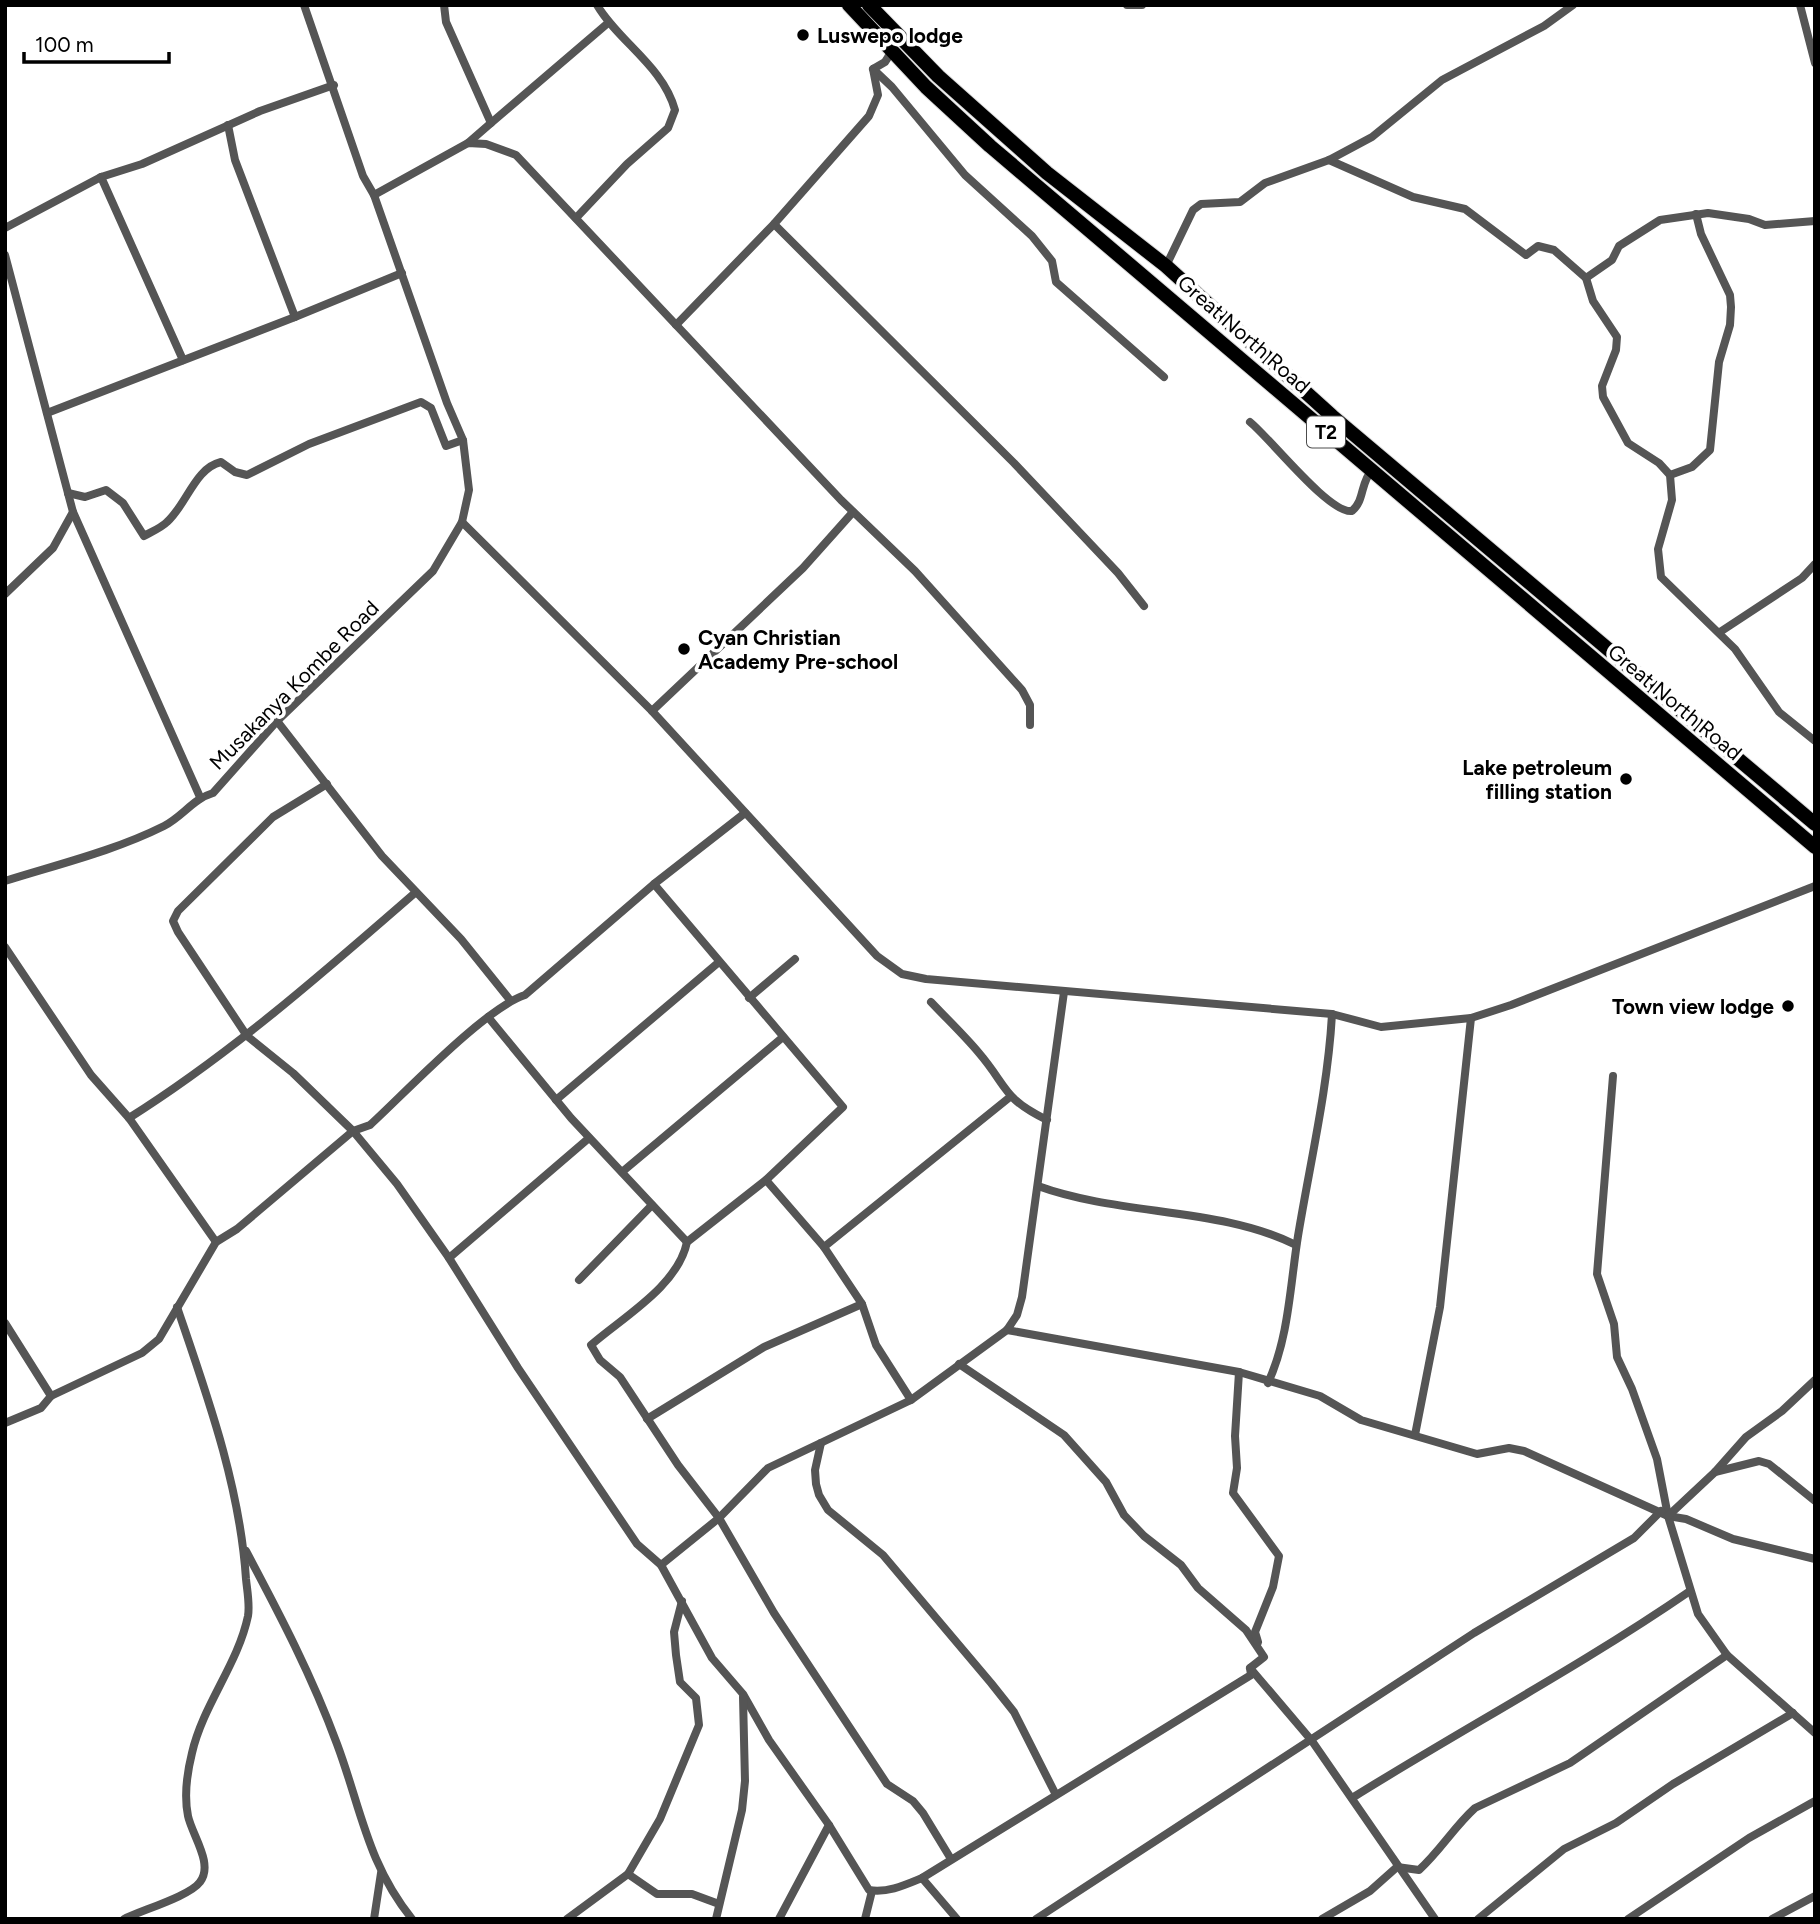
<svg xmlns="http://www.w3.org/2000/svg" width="1820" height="1924" font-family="Figtree,sans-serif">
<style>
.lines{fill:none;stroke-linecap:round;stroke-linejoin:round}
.trunk-casing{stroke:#dbdbdb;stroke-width:16}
.minor{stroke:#555;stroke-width:8}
.trunk{stroke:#000;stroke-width:14}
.poi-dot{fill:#000;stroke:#fff;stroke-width:2.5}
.labels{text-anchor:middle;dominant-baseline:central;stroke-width:7;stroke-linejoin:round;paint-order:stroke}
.shield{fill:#fff;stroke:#4c4c4c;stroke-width:2}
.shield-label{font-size:19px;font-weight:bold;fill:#000}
.poi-label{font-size:21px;font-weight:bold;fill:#000;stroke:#fff;text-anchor:start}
.street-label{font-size:21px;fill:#000;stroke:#fff}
</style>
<rect width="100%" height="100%" fill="#fff"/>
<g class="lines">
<g class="trunk-casing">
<g id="trunk">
<path d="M849 5 926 87 990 146 1815 847"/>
<path d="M869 5 938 76 1047 173 1166 266 1332 416 1815 824"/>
</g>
</g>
<g class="minor">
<path d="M444 5 446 22 491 123 468 143"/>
<path d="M1127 5H1142"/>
<path d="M1800 5 1815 63"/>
<path d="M873 69 892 87 965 175 1032 236 1052 261 1056 282 1164 377"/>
<path d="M491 123 608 23"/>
<path d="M228 125 235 160 295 317"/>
<path d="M1329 160 1413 197 1465 209 1526 255 1538 246 1554 250 1586 278 1593 301 1617 337 1616 350 1602 386 1603 397 1628 443 1659 463 1670 475 1672 500 1658 549 1661 577 1735 649 1779 712 1815 741"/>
<path d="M101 177 183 360"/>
<path d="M374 195 468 143 486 144 516 155 841 500 915 571 1022 690 1030 705V725"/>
<path d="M576 218 627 164 668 128 675 110C663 66 619 42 597 5"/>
<path d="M774 224 1014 463 1118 573 1144 606"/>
<path d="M5 228 101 177 142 164 260 111 334 85"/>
<path d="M5 255 73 512 53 548 5 594"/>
<path d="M1166 266 1193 210 1201 204 1240 202 1265 183 1329 160 1372 137 1442 80 1544 26 1573 5"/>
<path d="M1586 278 1612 260 1619 246 1660 220 1708 213 1749 219 1765 225 1815 221"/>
<path d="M676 325 774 224 869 116 878 95 873 69 885 62 892 51"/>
<path d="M47 413 295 317 402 273"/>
<path d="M1250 422C1271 439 1329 514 1352 511 1365 500 1360 483 1372 470"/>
<path d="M1670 475 1692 467 1710 450 1719 362 1730 325 1731 307 1730 295 1701 234 1696 214"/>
<path d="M68 493 85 497 106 490 123 503 144 536C151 532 161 528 167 522 187 504 195 468 221 462L235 472 247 475 309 444 421 402 431 408 446 446 463 440"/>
<path d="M73 512 200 797"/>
<path d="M462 522 652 711 877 956 902 974 926 979 1332 1014 1381 1027 1471 1018 1511 1005 1815 886"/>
<path d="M1720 632 1802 578 1815 564"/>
<path d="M652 711 803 568 853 512"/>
<path d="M277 721 382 856 461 939 510 1000"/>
<path d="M327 784 273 817 178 911 173 921 178 932 247 1036 293 1073 353 1131 397 1184 449 1258 518 1368 637 1544 661 1565 712 1658 743 1694 769 1740 829 1825 869 1890C888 1893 905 1885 922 1878L1251 1675 1250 1668 1264 1657 1246 1630 1198 1588 1181 1565 1144 1536 1124 1515 1106 1482 1064 1435 959 1364"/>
<path d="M5 881C59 864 114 851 164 826 183 816 193 799 213 793L277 721 433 571 462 522 469 490 463 440 447 403 374 195 363 176 304 5"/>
<path d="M654 884 843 1107 766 1180 687 1242C678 1286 623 1317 591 1345L600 1360 620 1377 678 1465 719 1518 774 1613 887 1784 913 1801 923 1813 951 1859"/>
<path d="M5 947 91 1075 129 1118 216 1242"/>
<path d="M749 998 795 959"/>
<path d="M931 1002C947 1019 964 1035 979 1053 1008 1087 1002 1098 1047 1120"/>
<path d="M488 1017 571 1118 687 1242"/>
<path d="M1613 1076 1597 1274 1614 1324 1617 1357 1632 1389 1657 1459 1668 1516 1698 1614 1727 1655 1815 1733"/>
<path d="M556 1100 719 962"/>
<path d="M129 1118C232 1053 324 972 416 892"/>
<path d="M622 1172 783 1037"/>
<path d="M766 1180 824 1247 862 1304 876 1345 911 1400"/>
<path d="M1038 1186C1120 1216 1221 1207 1296 1245"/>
<path d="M824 1247 1010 1097"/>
<path d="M449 1258 589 1138"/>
<path d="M579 1280 652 1205"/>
<path d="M5 1323 51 1396"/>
<path d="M1007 1330 1239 1372 1320 1396 1361 1420 1477 1454 1509 1448 1524 1451 1668 1516 1686 1519 1733 1539 1815 1559"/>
<path d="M1239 1372 1235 1436 1237 1468 1233 1493 1279 1556 1273 1587 1255 1632 1258 1642"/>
<path d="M1268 1383C1289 1337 1290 1286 1298 1236 1310 1163 1328 1088 1332 1014"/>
<path d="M647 1419 764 1347 862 1304"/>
<path d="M5 1423 41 1408 51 1396 142 1353 159 1339 216 1242 237 1229 353 1131 370 1125C404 1094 485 1008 525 995L654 884 745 813"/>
<path d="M1415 1435 1440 1307 1471 1018"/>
<path d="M821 1443 815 1470 816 1484 819 1495 828 1510 883 1555 991 1683 1014 1712 1055 1793"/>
<path d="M1715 1472 1746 1437 1782 1411 1815 1380"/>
<path d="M1668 1516 1715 1472 1759 1461 1769 1464 1815 1501"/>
<path d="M246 1551C280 1615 312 1676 337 1744 361 1808 367 1863 412 1919"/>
<path d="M661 1565 719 1518 768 1468 911 1400 1007 1330 1017 1315 1022 1297 1064 992"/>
<path d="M1250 1668 1312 1741 1435 1919"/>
<path d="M1352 1798C1464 1728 1581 1666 1690 1591"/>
<path d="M628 1874 657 1894H692L719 1904"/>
<path d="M922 1878 957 1919"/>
<path d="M124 1919C142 1910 190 1896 200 1882 214 1864 192 1835 188 1816 184 1796 187 1773 192 1753 203 1705 238 1664 248 1616 250 1604 247 1590 246 1579 240 1486 207 1395 177 1307"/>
<path d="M374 1919 381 1873"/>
<path d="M567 1919 628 1874 660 1819 699 1725 696 1698 680 1682 676 1655 674 1632 682 1601"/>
<path d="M716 1919 742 1810 745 1781 743 1697"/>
<path d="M779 1919 829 1825"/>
<path d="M865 1919 872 1891"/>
<path d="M1036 1919 1474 1633 1634 1538 1661 1511"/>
<path d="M1322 1919 1370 1891 1397 1867 1419 1870C1440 1851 1454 1827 1475 1808L1570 1763 1727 1655"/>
<path d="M1478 1919 1564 1849 1616 1823 1673 1784 1793 1713"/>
<path d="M1628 1919 1749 1838 1815 1801"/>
<path d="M1772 1919 1815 1896"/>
</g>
<use href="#trunk" class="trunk"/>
</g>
<g class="poi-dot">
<circle cx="803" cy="35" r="7"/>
<circle cx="684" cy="649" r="7"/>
<circle cx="1626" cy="779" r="7"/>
<circle cx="1788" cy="1006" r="7"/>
</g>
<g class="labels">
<rect class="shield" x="1307" y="416.5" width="38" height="31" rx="5"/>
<g class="shield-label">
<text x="1326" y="432">T2</text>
</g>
<g class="poi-label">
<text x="817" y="35">Luswepo lodge</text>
<text x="698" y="637">Cyan Christian<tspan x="698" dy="24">Academy Pre-school</tspan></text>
<text x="1612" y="767" text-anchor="end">Lake petroleum<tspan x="1612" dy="24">filling station</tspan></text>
<text x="1774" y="1006" text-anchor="end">Town view lodge</text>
</g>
<g class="street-label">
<text transform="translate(1244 334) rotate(41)">Great North Road</text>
<text transform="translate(294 685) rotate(-45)">Musakanya Kombe Road</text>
<text transform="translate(1675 702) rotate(40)">Great North Road</text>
</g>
</g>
<rect width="1820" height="1924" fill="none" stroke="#000000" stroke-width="14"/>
<path d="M24 52v10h145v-10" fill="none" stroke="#000000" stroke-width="3.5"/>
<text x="35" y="52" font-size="21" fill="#000000" stroke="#ffffff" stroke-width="5" paint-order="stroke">100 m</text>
</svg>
